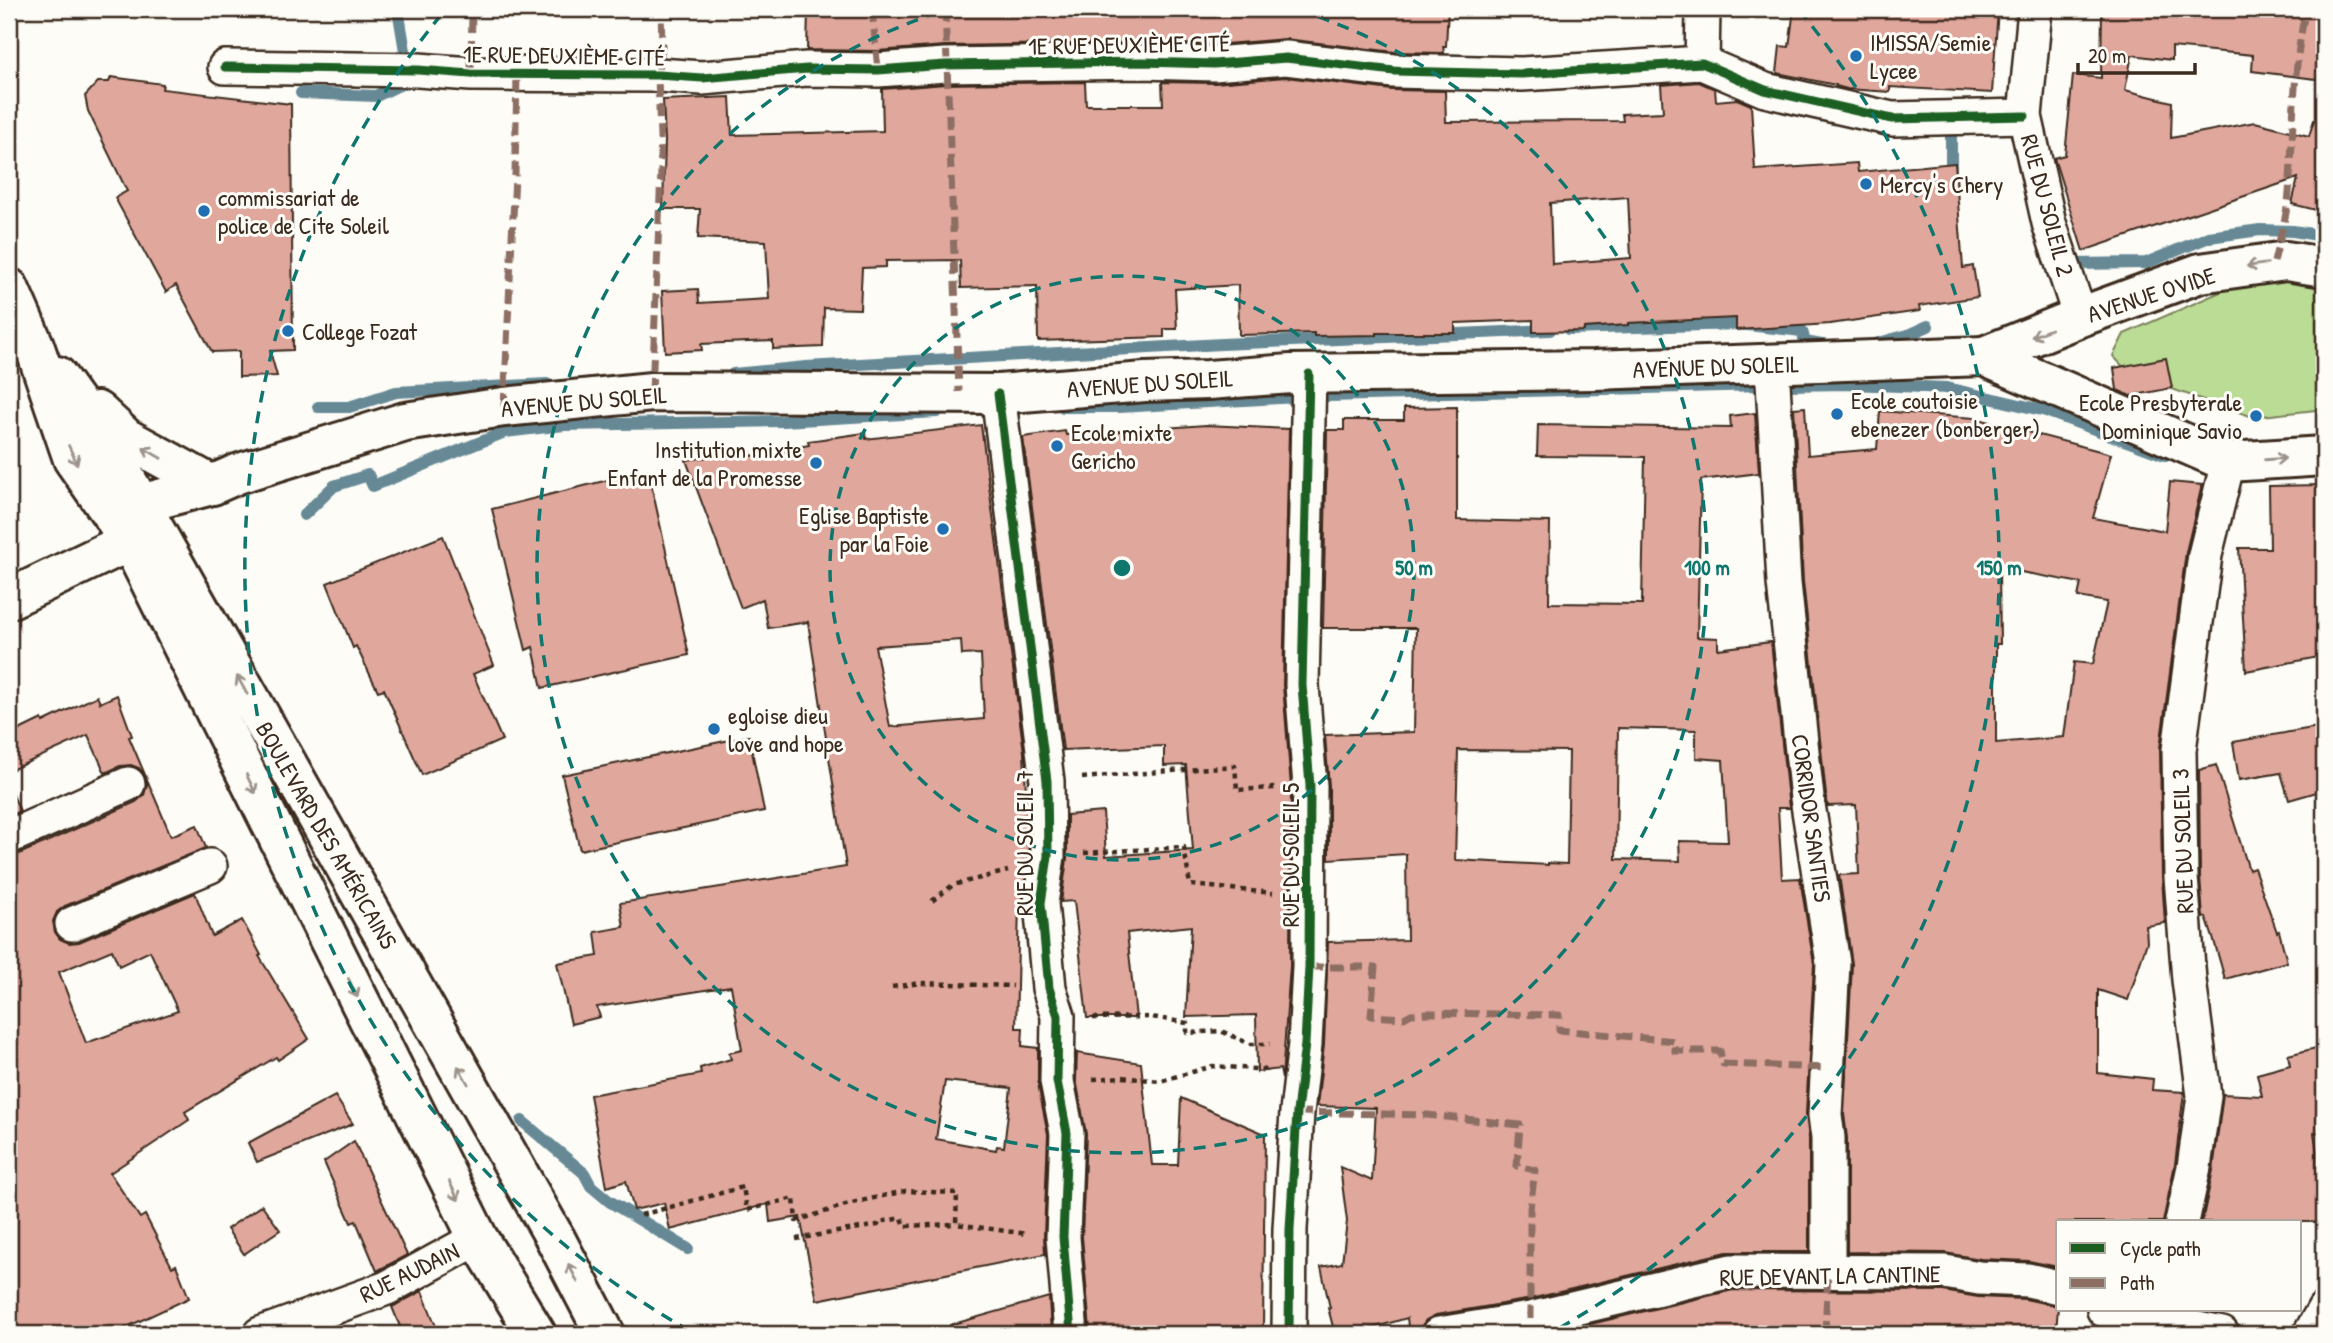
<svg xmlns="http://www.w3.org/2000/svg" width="2333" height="1343" font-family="'Patrick Hand',sans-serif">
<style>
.green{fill:#badc95;stroke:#7a835a;stroke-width:2}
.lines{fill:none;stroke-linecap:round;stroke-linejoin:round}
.stream{stroke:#668995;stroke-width:12}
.building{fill:#e0a79d;stroke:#3b2a1e;stroke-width:2;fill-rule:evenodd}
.street-casing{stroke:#3b2a1e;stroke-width:38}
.secondary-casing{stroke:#3b2a1e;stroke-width:44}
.path{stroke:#3b2a1e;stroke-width:4.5;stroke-dasharray:5 5;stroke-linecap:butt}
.street{stroke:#fdfcf7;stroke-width:33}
.secondary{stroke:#fdfcf7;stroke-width:38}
.quiet{stroke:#8d6e63;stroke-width:7;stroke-dasharray:14 7;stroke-linecap:butt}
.cycleway-casing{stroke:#fdfcf7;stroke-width:13}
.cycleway{stroke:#1b5e20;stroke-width:9}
.oneway{stroke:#9c938a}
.ring{fill:none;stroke:#0f766e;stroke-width:3.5;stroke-dasharray:12 9}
.poi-dot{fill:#1f6fb2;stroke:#fdfcf7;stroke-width:2.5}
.labels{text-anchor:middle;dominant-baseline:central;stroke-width:6;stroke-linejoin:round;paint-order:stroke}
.poi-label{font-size:24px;fill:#3b2a1e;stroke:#fdfcf7;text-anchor:start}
.street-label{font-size:24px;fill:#3b2a1e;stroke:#fdfcf7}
.centre{fill:#0f766e;stroke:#fdfcf7;stroke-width:3.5}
.ring-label{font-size:21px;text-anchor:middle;font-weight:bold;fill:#0f766e;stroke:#fdfcf7;stroke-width:6;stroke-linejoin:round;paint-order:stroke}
</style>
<rect width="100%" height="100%" fill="#fdfcf7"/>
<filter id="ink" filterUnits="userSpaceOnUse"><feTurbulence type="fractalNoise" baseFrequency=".0143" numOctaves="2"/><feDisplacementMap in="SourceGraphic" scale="14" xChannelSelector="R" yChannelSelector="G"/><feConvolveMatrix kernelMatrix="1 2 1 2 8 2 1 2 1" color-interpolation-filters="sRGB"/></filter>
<g filter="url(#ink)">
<path class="green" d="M2257 276 2324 283V409L2253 417 2131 375 2113 356 2124 334Z"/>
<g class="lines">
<g class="stream">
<path d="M398 9 405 51"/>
<path d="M301 93 376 96 403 83H410"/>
<path d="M1951 177V125"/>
<path d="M2073 264 2146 263 2209 237 2260 230 2293 231 2324 236"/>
<path d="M1568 329 1738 324 1802 331 1805 342 1827 346"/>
<path d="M1875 344 1908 335 1928 326"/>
<path d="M733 374 806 367 1222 344 1550 330"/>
<path d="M1784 385 1851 384 1947 388 2046 411 2165 455"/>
<path d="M1328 396 1763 385"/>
<path d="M318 407H349L396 392 547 384"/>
<path d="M1063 407H1119L1297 397"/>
<path d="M304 515 334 486 368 475 373 486 505 432 564 425 783 421 937 412"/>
<path d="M522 1121 584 1173 591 1186 609 1201 688 1249"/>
</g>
</g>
<g class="building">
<path d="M808 9H1448L1446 46H1443L1444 53 1395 52 1285 39 1213 45 1142 43 945 46 877 51 807 50Z"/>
<path d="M1794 9H1998L1992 93 1890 87V92L1847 89 1836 86V85L1777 73 1780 46 1789 47Z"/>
<path d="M2102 9H2324V80L2252 71 2253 55 2172 47V60L2132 55 2125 90 2172 102 2171 138 2255 122 2309 136 2314 120 2324 121V212L2292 204 2298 178 2083 251 2054 158 2065 155 2073 75 2101 78Z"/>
<path d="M111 77 163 84 162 89 291 104 293 350 270 351 277 376 239 377V351L212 352 176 285 166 292 115 198 127 191 88 111 85 96 98 82H109Z"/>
<path d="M1286 77 1392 90 1445 91 1446 122 1623 121 1622 114 1663 112 1661 85 1699 82 1715 89 1716 101 1737 99 1751 105 1755 170 1857 163 1858 172 1955 163 1963 268 1973 266 1978 297 1919 306 1920 311 1830 324 1736 330V318L1628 323V325L1584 328V331L1533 332V320L1455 323V333H1377V335L1314 336V333L1239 335 1238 285 1175 289 1177 329H1164V337L1038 341 1037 286 961 288 960 260 886 261V267L862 268 860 309 824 308 823 347 773 349V341L701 344 702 350 665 352 662 291 698 289 699 303 769 299 766 241 698 238 700 209H663L665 140 663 100 730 97 732 135 883 131 882 89 946 84 1085 82 1086 105H1163L1162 82 1215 83ZM1628 197 1631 258 1552 264 1550 203Z"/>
<path d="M2166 358 2172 388 2131 396 2117 390 2114 368Z"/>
<path d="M1457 407V520L1550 522 1549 603 1642 604 1645 457 1537 456 1538 425 1731 428 1730 416 1755 413 1759 473 1701 480 1697 637 1718 638V649L1771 642 1789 808H1778L1782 879 1800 878 1814 964 1806 1114 1809 1139V1252H1727L1526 1300 1436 1315 1426 1320 1421 1327 1420 1334H1409L1407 1318 1352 1334H1335L1328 1308H1330L1321 1267 1342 1263 1347 1221 1340 1167 1372 1181 1376 1108 1317 1106 1324 1045 1328 942 1407 940 1406 854 1329 859V786L1325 735 1414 732 1416 628H1323L1327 430H1344V420H1404V408ZM1618 728 1696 730V758L1723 760 1728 842 1679 841 1680 861 1616 859ZM1458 750 1569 751 1567 864 1548 863V865L1455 860Z"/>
<path d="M1805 407 1808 455 1877 449 1880 411 1975 418 2111 454 2093 518 2165 531 2170 482 2202 485 2186 552 2160 748 2162 877 2165 923 2146 926 2147 942 2128 1000 2098 990V1073L2153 1079 2152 1090 2184 1092 2175 1164 2163 1222H2058V1267L2029 1261 1981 1259 1945 1253 1847 1252V1138L1844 1114 1852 964 1839 875 1859 874 1856 805 1828 806 1826 795 1803 581 1794 408ZM1999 568 2081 583 2078 597 2107 602 2093 664 2074 662 2064 737 1996 743V644H2000Z"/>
<path d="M981 425 1024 752 1029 855 1022 904H1019L1016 1028H1023L1022 1046 1038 1048V1084L1048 1134 1044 1236 1045 1254 817 1300 800 1217 770 1222 768 1204 670 1230 664 1203 634 1210 626 1181 607 1187 590 1095 701 1074 700 1068 731 1059 729 1053 742 1050 731 986 597 1007 600 1017 571 1024 557 963 598 956 595 932 624 927 620 903 846 867 808 622 768 628 763 599 741 608 686 460 750 451 751 456 809 445 808 441 865 433 866 439ZM961 640 962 655 981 654 984 719 890 727 875 646ZM945 1081 1011 1088 1004 1147 997 1146 996 1150 936 1139Z"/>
<path d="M1206 425 1289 429 1283 685 1291 787 1290 966 1282 1079 1280 1069 1257 1072 1256 1015 1186 1017 1191 926 1127 933 1136 1018H1087L1074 901 1061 902 1067 859V815L1103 812 1106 856 1193 850 1186 765 1164 766V746L1063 750 1023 437 1065 431 1066 435Z"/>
<path d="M648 470 689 655 542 688 533 647 526 650 492 509Z"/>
<path d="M2324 485V656L2246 671 2239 548H2270L2269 486Z"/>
<path d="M443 536 494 665 473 674 502 740 422 775 384 689 378 691 356 646 353 648 327 583Z"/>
<path d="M117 695 132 736 129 737 171 836 197 825 206 848 65 906 57 912 53 921 55 932 60 939 69 943 79 942 195 893 212 936 242 920 261 955 259 956 309 1039 278 1060 276 1057 185 1112 189 1120 110 1173 140 1218 145 1215 172 1267 176 1265 189 1298 112 1334H9V856L17 855 136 802 144 795 147 785 145 776 139 768 131 765 120 766 105 773 88 735 9 771V735L42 719 43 722 97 696 100 703ZM112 950 119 966 150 951 178 1011 86 1043 59 972Z"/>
<path d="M2324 726V790L2289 800 2281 773 2239 780 2233 742Z"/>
<path d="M749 736 764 811 580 850 562 775Z"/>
<path d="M2216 765 2249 870 2254 868 2277 932 2279 931 2287 962 2225 979 2215 944 2206 917 2203 918 2200 876 2199 770Z"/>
<path d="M9 786 20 811 9 816Z"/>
<path d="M2324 1046V1131L2314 1133 2317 1151 2319 1222H2202L2213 1170 2223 1094 2262 1096 2257 1074 2290 1065 2288 1055Z"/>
<path d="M1077 1053 1141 1063 1152 1165H1178L1181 1098 1265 1134 1263 1330H1090L1082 1237 1086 1134 1076 1079Z"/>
<path d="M335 1096 353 1124 257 1162 248 1143Z"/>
<path d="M354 1141 407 1255 377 1271 356 1221 351 1223 324 1162Z"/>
<path d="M262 1205 280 1230 244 1254 227 1229Z"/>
<path d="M1733 1290 1943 1291 1978 1297 2025 1299 2058 1306 2056 1334H1549Z"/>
<path d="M422 1291 439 1334H403L392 1307Z"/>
<path d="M1049 1297 1051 1334H952L950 1325Z"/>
</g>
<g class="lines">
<g class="street-casing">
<g id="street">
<path d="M2035 9 2025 116 2049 223 2080 317"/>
<path d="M1702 63 1703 9"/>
<path d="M225 67 418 70 471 74 658 75 702 78 807 69 878 70 945 65 1142 62 1214 64 1286 58 1394 71 1522 74 1702 63 1765 90 1892 119 2025 116"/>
<path d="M1772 364 1784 583 1807 798 1833 963 1825 1115 1828 1138V1271"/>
<path d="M998 394 1047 781 1048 856 1041 903 1049 988 1058 1016 1057 1081 1067 1133 1063 1237 1071 1334"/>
<path d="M9 837 128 784"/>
<path d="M72 924 210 866"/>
<path d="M2182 1222 2194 1167 2204 1096 2189 980 2181 877 2179 750 2205 555 2228 462"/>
<path d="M2104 1310 2222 1334"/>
<path d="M260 1334 387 1288 478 1238"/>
<path d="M1289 1334 1290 1229 1297 1112 1305 1044 1309 967 1310 786 1302 685 1309 374"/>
<path d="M1439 1334 1530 1319 1731 1271 1945 1272 1979 1278 2028 1280 2058 1287"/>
<path d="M2310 1334 2324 1309"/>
</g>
</g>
<g class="secondary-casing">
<g id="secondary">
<path d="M9 288 34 345 73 459 130 541 478 1238 536 1334"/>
<path d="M1984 356 2080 317 2200 273 2286 261 2324 267"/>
<path d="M57 376 108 447 555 1238 605 1334"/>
<path d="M97 411 126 438 212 485"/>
<path d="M9 599 130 541 140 504 212 485 237 474 405 422 504 407 652 392 998 394 1145 382 1208 380 1291 374 1594 370 1984 356 2228 462 2324 456"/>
</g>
</g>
<g class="path">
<path d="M1082 778 1235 766 1237 790 1276 788"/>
<path d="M1084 853 1184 847 1190 885 1273 893"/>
<path d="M932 901 953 885 1008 871"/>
<path d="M892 987 920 983 1013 986"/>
<path d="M1093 1018 1152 1017 1187 1023V1033L1221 1031 1250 1044H1270"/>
<path d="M1093 1079 1122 1077 1160 1081 1213 1066 1268 1070"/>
<path d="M641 1215 743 1187 747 1210 794 1198 796 1221 852 1203 905 1191 957 1193 956 1224 1027 1234"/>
<path d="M796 1239 878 1225 879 1222 902 1218 905 1226 956 1224"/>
</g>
<use href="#street" class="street"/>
<use href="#secondary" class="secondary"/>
<g class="quiet">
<path d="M872 9 878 70"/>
<path d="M945 9 959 392"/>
<path d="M471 74 472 9"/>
<path d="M2274 262C2279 240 2287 216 2289 193 2294 132 2292 69 2306 9"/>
<path d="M652 392 661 171 658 75 662 46 661 9"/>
<path d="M504 407 515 175 517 74"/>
<path d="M1309 967H1375L1371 1016 1404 1018 1411 1014 1429 1013 1559 1015V1030L1675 1041V1051H1720L1723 1064 1827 1068"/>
<path d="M1297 1112 1427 1115 1520 1125 1517 1166 1535 1170 1530 1209V1319"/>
<path d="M1825 1334 1828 1271"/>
</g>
<g class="cycleway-casing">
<g id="cycleway">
<path d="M225 67 418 70 471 74 658 75 702 78 807 69 878 70 945 65 1142 62 1214 64 1286 58 1394 71 1522 74 1702 63 1765 90 1892 119 2025 116"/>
<path d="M998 394 1047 781 1048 856 1041 903 1049 988 1058 1016 1057 1081 1067 1133 1063 1237 1071 1334"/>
<path d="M1289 1334 1290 1229 1297 1112 1305 1044 1309 967 1310 786 1302 685 1309 374"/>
</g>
</g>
<use href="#cycleway" class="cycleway"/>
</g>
<defs><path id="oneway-shaft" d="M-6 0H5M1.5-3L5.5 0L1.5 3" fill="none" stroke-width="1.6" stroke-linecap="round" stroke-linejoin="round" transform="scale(1.75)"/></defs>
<g class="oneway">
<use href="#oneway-shaft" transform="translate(2257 265) rotate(172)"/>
<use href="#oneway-shaft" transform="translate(2041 333) rotate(158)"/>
<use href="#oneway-shaft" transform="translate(152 453) rotate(-150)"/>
<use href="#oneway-shaft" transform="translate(73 455) rotate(65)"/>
<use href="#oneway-shaft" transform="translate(2275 459) rotate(-4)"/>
<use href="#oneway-shaft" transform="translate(242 685) rotate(-119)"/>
<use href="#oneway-shaft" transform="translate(251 784) rotate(64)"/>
<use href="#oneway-shaft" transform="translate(353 988) rotate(64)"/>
<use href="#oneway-shaft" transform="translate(463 1075) rotate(-120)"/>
<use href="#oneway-shaft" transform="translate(454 1191) rotate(64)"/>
<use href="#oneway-shaft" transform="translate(573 1273) rotate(-117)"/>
</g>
</g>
<g class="ring">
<circle cx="1122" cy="568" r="292"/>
<path d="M1298 10A585 585 0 1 1 946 10"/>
<path d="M690 1331A877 877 0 0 1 445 10M1799 10A877 877 0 0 1 1554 1331"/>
</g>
<g class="poi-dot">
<circle cx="1856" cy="56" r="7"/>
<circle cx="1866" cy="184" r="7"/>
<circle cx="204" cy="211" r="7"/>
<circle cx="288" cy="331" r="7"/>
<circle cx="1837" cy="414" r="7"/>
<circle cx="2256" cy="416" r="7"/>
<circle cx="1057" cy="446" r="7"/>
<circle cx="816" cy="463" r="7"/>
<circle cx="943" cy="529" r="7"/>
<circle cx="714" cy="729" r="7"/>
</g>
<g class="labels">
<g class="poi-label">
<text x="1870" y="42">IMISSA/Semie<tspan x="1870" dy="28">Lycee</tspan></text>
<text x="1880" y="184">Mercy's Chery</text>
<text x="218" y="197">commissariat de<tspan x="218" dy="28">police de Cite Soleil</tspan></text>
<text x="302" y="331">College Fozat</text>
<text x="1851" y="400">Ecole coutoisie<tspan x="1851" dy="28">ebenezer (bonberger)</tspan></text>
<text x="2242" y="402" text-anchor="end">Ecole Presbyterale<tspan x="2242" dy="28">Dominique Savio</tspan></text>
<text x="1071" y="432">Ecole mixte<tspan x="1071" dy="28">Gericho</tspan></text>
<text x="802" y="449" text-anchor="end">Institution mixte<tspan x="802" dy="28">Enfant de la Promesse</tspan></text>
<text x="929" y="515" text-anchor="end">Eglise Baptiste<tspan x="929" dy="28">par la Foie</tspan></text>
<text x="728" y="715">egloise dieu<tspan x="728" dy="28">love and hope</tspan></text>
</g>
<g class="street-label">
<text transform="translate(1129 44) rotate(-1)">1E RUE DEUXIÈME CITÉ</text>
<text transform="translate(564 55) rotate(1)">1E RUE DEUXIÈME CITÉ</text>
<text transform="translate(2048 205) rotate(75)">RUE DU SOLEIL 2</text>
<text transform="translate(2151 294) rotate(-18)">AVENUE OVIDE</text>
<text transform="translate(1716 366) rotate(-2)">AVENUE DU SOLEIL</text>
<text transform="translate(1150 383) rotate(-4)">AVENUE DU SOLEIL</text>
<text transform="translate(584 401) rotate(-5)">AVENUE DU SOLEIL</text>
<text transform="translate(1812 818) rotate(82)">CORRIDOR SANTIES</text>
<text transform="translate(327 835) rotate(60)">BOULEVARD DES AMÉRICAINS</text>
<text transform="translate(2182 841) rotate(-92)">RUE DU SOLEIL 3</text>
<text transform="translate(1024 843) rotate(-90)">RUE DU SOLEIL 7</text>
<text transform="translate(1290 855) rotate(-90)">RUE DU SOLEIL 5</text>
<text transform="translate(409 1272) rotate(-26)">RUE AUDAIN</text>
<text transform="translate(1830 1275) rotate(-1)">RUE DEVANT LA CANTINE</text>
</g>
</g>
<circle cx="1122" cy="568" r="10" class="centre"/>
<g class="ring-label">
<text x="1414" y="575">50 m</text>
<text x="1707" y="575">100 m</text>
<text x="1999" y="575">150 m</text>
</g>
<rect width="2333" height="1343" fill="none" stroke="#fdfcf7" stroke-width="35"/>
<rect x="18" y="18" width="2298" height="1308" fill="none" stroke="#3b2a1e" stroke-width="2.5" filter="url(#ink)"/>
<rect x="2056" y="1220" width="245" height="91" fill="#fdfcf7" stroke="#afa8a0" stroke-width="2"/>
<rect x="2070" y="1243" width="35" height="10" fill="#1b5e20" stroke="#afa8a0" stroke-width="2"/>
<text x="2120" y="1256" font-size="21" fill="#3b2a1e">Cycle path</text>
<rect x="2070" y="1278" width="35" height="10" fill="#8d6e63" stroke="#afa8a0" stroke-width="2"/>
<text x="2120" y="1290" font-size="21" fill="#3b2a1e">Path</text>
<path d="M2078 63v10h117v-10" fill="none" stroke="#3b2a1e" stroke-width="3.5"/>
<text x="2088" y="63" font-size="21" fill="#3b2a1e" stroke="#fdfcf7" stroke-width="5" paint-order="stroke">20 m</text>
</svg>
